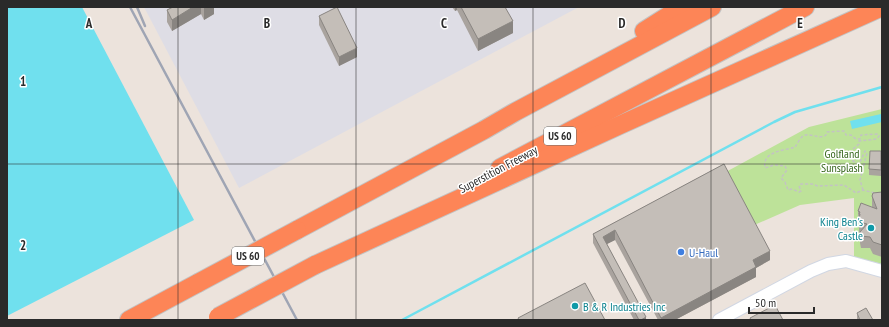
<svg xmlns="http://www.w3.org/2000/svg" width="889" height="327" font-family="'PT Sans Narrow',sans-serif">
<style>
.industrial{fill:#dedde5}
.green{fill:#bde299}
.water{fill:#70e0ee}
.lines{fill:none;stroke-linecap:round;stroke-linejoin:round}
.stream{stroke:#70e0ee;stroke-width:2.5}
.minor-casing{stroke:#d1d7e3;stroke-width:14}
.highway-casing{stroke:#c3c3c3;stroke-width:20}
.path{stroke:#c3c3c3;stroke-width:1.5;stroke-dasharray:3 2;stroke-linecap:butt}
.minor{stroke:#fff;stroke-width:12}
.highway{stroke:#fd8557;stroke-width:18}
.rail{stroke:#9fa5b4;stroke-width:2.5}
.highway-bridge-casing{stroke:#c3c3c3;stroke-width:20;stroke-linecap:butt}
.highway-bridge{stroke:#fd8557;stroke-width:18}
.wall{fill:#a9a39e}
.shaded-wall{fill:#898581}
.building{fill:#c4beb8;stroke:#898581}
.grid{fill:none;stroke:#2a2a2a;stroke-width:1;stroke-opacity:0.55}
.culture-dot{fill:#0f9aa8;stroke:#fff;stroke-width:1.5}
.shop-dot{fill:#3f7fe0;stroke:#fff;stroke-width:1.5}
.labels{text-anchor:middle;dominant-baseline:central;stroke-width:3;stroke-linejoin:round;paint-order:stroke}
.shield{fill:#fff;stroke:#6a6a6a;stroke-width:1}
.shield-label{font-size:11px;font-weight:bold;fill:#2a2a2a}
.park-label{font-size:12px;fill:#36671b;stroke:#fff}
.street-label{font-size:12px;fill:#2a2a2a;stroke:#fff}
.culture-label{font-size:12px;fill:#0d838f;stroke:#fff;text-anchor:end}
.shop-label{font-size:12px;fill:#366cbe;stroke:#fff;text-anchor:start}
.grid-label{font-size:13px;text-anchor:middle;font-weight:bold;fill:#2a2a2a;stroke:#fff;stroke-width:3;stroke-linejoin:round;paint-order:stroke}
</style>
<rect width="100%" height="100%" fill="#ece3dc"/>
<path class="industrial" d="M144 7H579L239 188Z"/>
<path class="green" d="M882 109V264L854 257V198L800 205 752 226 724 173 809 127Z"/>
<g class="water">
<path d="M7 7H82L194 220 7 316Z"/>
<path d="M881 114 882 122 852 129 850 121Z"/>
</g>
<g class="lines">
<path class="stream" d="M402 320 774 122 795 112 882 87"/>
<g class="minor-casing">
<path id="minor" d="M719 320 811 271 828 264 846 261 882 271"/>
</g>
<g class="highway-casing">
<g id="highway">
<path d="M644 31 682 7"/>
<path d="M500 168 805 7"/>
<path d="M297 230 484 130 515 112 712 7"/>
<path d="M315 265 620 125 882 7"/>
<path d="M129 320 198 283"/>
</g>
</g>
<path class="path" d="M863 190 860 180 867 153 865 151 859 164 853 161C853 148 847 154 859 144V141L877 139 879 136 878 134 861 135 860 139H856L851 135H846L844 131H842L827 132 826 133V135C819 140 810 132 803 136 800 138 797 144 795 147 783 151 762 151 765 168L774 165 785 166 787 170 781 178 785 182 788 190 792 189 799 192 801 191 799 186 801 184H812L818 186 844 185 856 193 863 190 875 193"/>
<use href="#minor" class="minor"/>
<use href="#highway" class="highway"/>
<g class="rail">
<path d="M130 7 297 320"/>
<path d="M137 7 145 26"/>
</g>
<g class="highway-bridge-casing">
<g id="highway-bridge">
<path d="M198 283 297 230"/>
<path d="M218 317 315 265"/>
</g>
</g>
<use href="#highway-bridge" class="highway-bridge"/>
</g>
<g class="wall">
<path d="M173 7H215V8H214V14L204 20 201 14 172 31 167 22V10Z"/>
<path d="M452 7H505L513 33 478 51 457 10 455 11Z"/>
<path d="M319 16 357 57 339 66 319 25Z"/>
<path d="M881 151V176L869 175V169Z"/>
<path d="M724 164 770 260 756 268V277L675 320H658L615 240 607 244 646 320H634L593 243V234Z"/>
<path d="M882 192V257L873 254 870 248H861L860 243V234L859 233V223L858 222V211L872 207V196Z"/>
<path d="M857 313 860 320H857Z"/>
</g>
<g class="shaded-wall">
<path d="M193 7H201V14L172 31V20Z"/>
<path d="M206 7H215L214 8V14L204 20V8Z"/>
<path d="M455 7H457V10L455 11Z"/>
<path d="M513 21V33L478 51V39Z"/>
<path d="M357 48V57L339 66V57Z"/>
<path d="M615 230V240L603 246V237Z"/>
<path d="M770 251V260L756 268V277L675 320H661V318L753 260Z"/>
<path d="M646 317V320H641Z"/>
</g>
<g class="building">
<path d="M173 7H193L172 20 167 10Z"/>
<path d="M337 7 357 48 339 57 319 16Z"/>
<path d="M461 7H505L513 21 478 39Z"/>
<path d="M870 151H881V170L869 169Z"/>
<path d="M724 164 770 251 753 260 756 267 661 318 615 230 603 237 646 317 641 320H639L593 234Z"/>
<path d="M882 192V245L873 242 870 237 861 236 860 232 867 224 859 222 860 219H859L860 214H859L860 212 858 211 861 203 877 209 872 196 873 193Z"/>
<path d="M585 283 605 320H519L518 318Z"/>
<path d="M775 305 783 320H751L750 318Z"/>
<path d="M866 308 873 320H860L857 313Z"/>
</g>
<path class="grid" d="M178 7V320M356 7V320M533 7V320M711 7V320M7 164H882"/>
<g class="culture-dot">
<circle cx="871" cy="228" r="4"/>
<circle cx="575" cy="306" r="4"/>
</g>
<circle class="shop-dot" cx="681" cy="252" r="4"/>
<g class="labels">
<g class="shield">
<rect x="544" y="127" width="32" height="18" rx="3"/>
<rect x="232" y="247" width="32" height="18" rx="3"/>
</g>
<g class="shield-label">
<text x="560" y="136">US 60</text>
<text x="248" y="256">US 60</text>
</g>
<g class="park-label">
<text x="842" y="153">Golfland<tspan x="842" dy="14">Sunsplash</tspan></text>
</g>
<g class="street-label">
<text transform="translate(498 169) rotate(-28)">Superstition Freeway</text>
</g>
<g class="culture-label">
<text x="863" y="221">King Ben's<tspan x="863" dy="14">Castle</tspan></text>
<text x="583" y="306" text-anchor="start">B &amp; R Industries Inc</text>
</g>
<g class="shop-label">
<text x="689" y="252">U-Haul</text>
</g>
</g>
<g class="grid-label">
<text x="89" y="28">A</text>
<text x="267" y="28">B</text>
<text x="444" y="28">C</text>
<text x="622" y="28">D</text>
<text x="800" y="28">E</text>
<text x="23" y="86">1</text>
<text x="23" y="250">2</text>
</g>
<rect width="889" height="327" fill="none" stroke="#2a2a2a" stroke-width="16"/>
<path d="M749 307v6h65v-6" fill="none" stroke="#2a2a2a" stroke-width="2"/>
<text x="755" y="307" font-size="12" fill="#2a2a2a" stroke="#ffffff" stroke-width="3" paint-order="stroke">50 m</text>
</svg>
